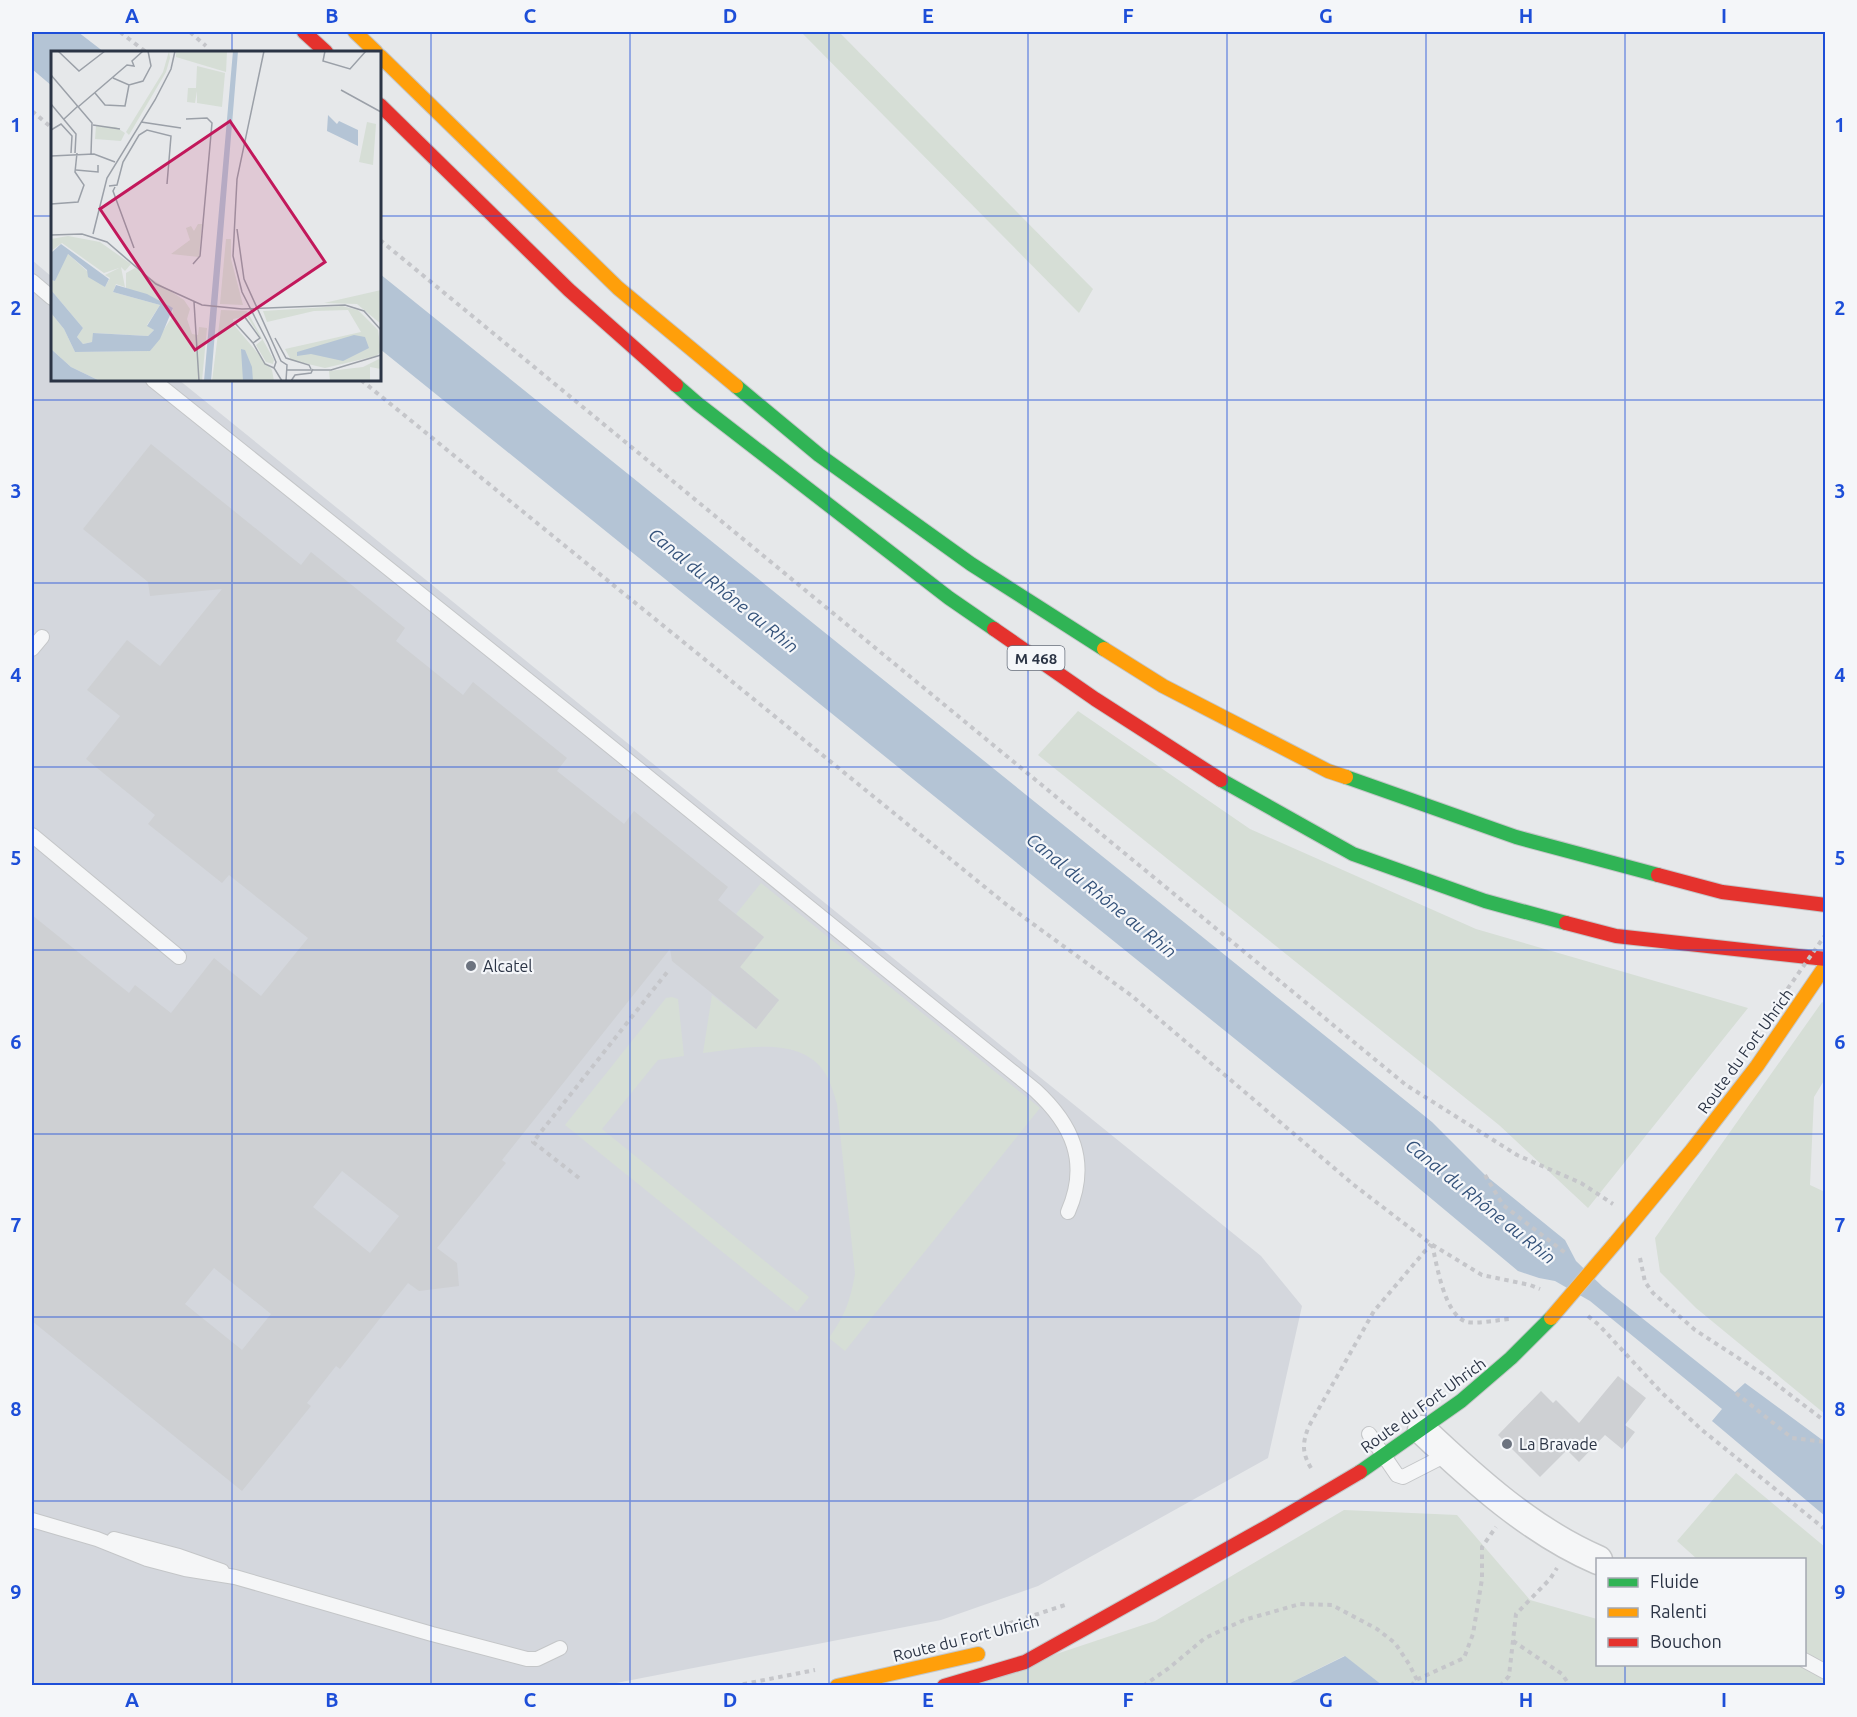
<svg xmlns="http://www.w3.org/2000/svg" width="1857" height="1717" font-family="Ubuntu,sans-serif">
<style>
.built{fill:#d4d7dd}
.green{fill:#d6ded6}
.water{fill:#b4c4d5}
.building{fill:#ced0d3;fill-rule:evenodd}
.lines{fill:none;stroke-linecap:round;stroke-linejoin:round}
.lane-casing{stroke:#c4c6c8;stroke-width:16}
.street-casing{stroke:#c4c6c8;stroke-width:31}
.fast-casing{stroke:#c4c6c8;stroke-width:16}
.slow-casing{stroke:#c4c6c8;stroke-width:16}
.jam-casing{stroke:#c4c6c8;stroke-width:16}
.path{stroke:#c5c6ca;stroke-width:4;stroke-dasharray:4.5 4.5;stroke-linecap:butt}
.lane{stroke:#f5f6f7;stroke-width:14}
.street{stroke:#f5f6f7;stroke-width:28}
.fast{stroke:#30b455;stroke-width:14}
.slow{stroke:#ff9f0a;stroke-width:14}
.jam{stroke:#e5322d;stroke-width:14}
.slow-bridge-casing{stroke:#c4c6c8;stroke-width:16;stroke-linecap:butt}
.path-bridge{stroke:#c5c6ca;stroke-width:4;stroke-dasharray:4.5 4.5;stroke-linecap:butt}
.slow-bridge{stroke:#ff9f0a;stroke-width:14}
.grid{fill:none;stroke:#1d4ed8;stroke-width:1.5;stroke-opacity:0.55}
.poi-dot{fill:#6c737f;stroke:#f4f6f9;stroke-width:2}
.labels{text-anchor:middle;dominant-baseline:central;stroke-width:4.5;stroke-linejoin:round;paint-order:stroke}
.shield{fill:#f4f6f9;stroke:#676e7b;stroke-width:1.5}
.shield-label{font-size:15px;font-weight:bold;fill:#2b3445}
.poi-label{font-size:16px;fill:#2b3445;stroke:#f4f6f9;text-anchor:start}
.street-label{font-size:16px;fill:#2b3445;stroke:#f4f6f9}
.water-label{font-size:18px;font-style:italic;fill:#34527a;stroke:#f4f6f9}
.inset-road{fill:none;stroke:#9ba0a8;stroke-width:1.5}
.view{fill:#c2185b;fill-opacity:0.15;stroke:#c2185b;stroke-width:3}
.inset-edge{fill:none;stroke:#2b3445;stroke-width:3}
.neatline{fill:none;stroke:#1d4ed8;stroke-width:2}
.grid-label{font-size:20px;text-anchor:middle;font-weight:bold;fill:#1d4ed8}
</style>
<rect width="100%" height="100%" fill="#e6e8ea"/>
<path class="built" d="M32 260 52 277V380H179L1261 1256 1302 1306 1268 1458 1038 1586 941 1620 606 1685H32Z"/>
<g class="green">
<path d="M801 32H839L1093 289 1079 313Z"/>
<path d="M1078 711 1250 829 1476 929 1748 1008 1588 1208 1499 1125 1038 755Z"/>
<path d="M761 883 1040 1108 845 1351 829 1338C845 1315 850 1302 855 1274L837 1104C834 1094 831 1083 825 1073 800 1034 740 1049 703 1053L712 995 756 1029 779 1000 740 967 764 937 736 914Z"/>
<path d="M672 997 678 999 684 1056 658 1060 602 1129 809 1297 797 1312 565 1125 666 998Z"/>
<path d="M1822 1002 1825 1004V1079L1814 1097 1810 1185 1825 1192V1414L1696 1308 1660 1272 1655 1238Z"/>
<path d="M1736 1473 1825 1547V1685H1382L1344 1656 1286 1685 961 1686 1155 1621 1344 1510 1457 1515 1530 1600 1597 1619 1598 1664H1804V1560L1697 1559 1677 1541Z"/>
</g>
<g class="water">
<path d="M32 32H78L104 52H52V86L32 69Z"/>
<path d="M380 274 1432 1122 1485 1175 1565 1240 1576 1261 1603 1287 1735 1392 1745 1383 1825 1442V1516L1712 1421 1722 1409 1590 1301 1555 1281 1539 1278 1518 1271 1385 1160 380 349Z"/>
<path d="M1345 1656 1382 1685H1286Z"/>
</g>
<g class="building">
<path d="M151 444 301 565 311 552 405 628 396 641 463 695 473 682 567 758 557 771 624 824 634 811 728 887 718 900 764 937 740 967 779 1000 756 1029 672 961 670 949 502 1160 506 1163 437 1248 457 1263 459 1286 419 1291 408 1283 340 1369 336 1366 307 1403 311 1406 242 1491 32 1321V915L129 993 135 985 171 1013 214 958 261 996 308 938 229 875 222 883 148 824 155 815 86 759 120 716 87 690 127 640 160 666 222 589 150 596 148 582 83 529ZM342 1171 399 1216 370 1253 313 1207ZM214 1268 271 1314 242 1350 185 1304Z"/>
<path d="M1618 1376 1646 1398 1625 1425 1635 1432 1622 1449 1605 1435 1579 1462 1567 1450 1540 1477 1498 1435 1541 1391 1553 1403 1556 1400 1579 1423Z"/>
</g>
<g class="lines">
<g class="lane-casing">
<g id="lane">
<path d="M32 281 52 298"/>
<path d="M153 380 579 721 1035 1090C1072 1124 1090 1162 1068 1212"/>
<path d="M32 649 42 637"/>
<path d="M32 835 179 957"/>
<path d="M1369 1434 1397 1475 1403 1477 1448 1454"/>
<path d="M32 1520 97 1539 147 1559 185 1569 235 1577 432 1634 527 1659H537L560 1648"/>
<path d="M114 1539 179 1556 222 1571"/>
<path d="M1804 1660 1826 1672"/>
</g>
</g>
<g class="street-casing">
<path id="street" d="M1422 1430C1475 1480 1531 1531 1598 1560"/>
</g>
<g class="fast-casing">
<g id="fast">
<path d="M676 385 698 404 949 598 994 629"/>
<path d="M736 386 819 455 971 564 1104 649"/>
<path d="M1346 777 1516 837 1658 875"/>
<path d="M1221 780 1353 854 1485 901 1566 923"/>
<path d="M1360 1472 1461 1401 1511 1358 1551 1318"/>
</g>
</g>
<g class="slow-casing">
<g id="slow">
<path d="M355 32 376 52"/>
<path d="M380 56 618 288 736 386"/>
<path d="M1104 649 1163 686 1328 771 1346 777"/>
<path d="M1616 1242 1692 1150 1757 1066 1826 965"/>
<path d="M837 1686 978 1654"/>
</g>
</g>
<g class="jam-casing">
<g id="jam">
<path d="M304 32 326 52"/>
<path d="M380 105 569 290 676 385"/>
<path d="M994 629 1095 699 1221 780"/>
<path d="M1658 875 1722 892 1826 905"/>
<path d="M1566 923 1616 936 1826 959"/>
<path d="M944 1686 1025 1662 1270 1525 1360 1472"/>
</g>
</g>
<g class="path">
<path d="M120 32 146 52"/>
<path d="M190 32 206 46"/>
<path d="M32 111 52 128"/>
<path d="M380 240 1406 1085 1517 1155 1581 1183 1613 1204"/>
<path d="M361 380 1007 905 1132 996 1354 1185 1431 1244 1482 1275 1530 1285 1540 1289"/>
<path d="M1485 1175 1503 1205 1568 1255"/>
<path d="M579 1178 533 1142 668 971"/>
<path d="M1432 1244C1437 1265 1444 1315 1467 1322 1477 1324 1498 1320 1509 1319"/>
<path d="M1640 1258 1645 1282 1653 1293 1695 1330 1763 1374 1826 1422"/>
<path d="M1588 1316 1599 1325 1661 1392 1702 1430 1826 1530"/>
<path d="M1736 1393 1792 1438 1826 1442"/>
<path d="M1311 1468C1302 1453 1302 1443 1309 1426L1374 1311 1431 1244"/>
<path d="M992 1629 1065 1605"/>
<path d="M1513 1641 1562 1674 1570 1686"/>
<path d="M734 1686 815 1670"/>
<path d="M1143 1686 1169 1668 1205 1638 1244 1620 1300 1604 1332 1605 1377 1629 1395 1643 1409 1664 1420 1686"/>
<path d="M1411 1686 1416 1680 1464 1658 1473 1634 1482 1579V1547L1496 1527"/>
<path d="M1500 1686 1509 1676 1516 1614 1550 1579 1557 1568"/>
</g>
<use href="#lane" class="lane"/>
<use href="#street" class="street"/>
<use href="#fast" class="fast"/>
<use href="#slow" class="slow"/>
<use href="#jam" class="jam"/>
<g class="slow-bridge-casing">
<path id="slow-bridge" d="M1551 1318 1616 1242"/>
</g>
<path class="path-bridge" d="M1772 1011 1826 934"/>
<use href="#slow-bridge" class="slow-bridge"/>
</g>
<path class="grid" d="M232 32V52M431 32V1686M630 32V1686M829 32V1686M1028 32V1686M1227 32V1686M1426 32V1686M1625 32V1560M32 216H52M380 216H1826M232 380V1686M32 400H1826M32 583H1826M32 767H1826M32 950H1826M32 1134H1826M32 1317H1826M32 1501H1826M1625 1664V1686"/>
<g class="poi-dot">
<circle cx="471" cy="966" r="6"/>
<circle cx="1507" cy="1444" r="6"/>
</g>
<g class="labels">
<rect class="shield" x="1007.5" y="646" width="57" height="24" rx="4.5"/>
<g class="shield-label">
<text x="1036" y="658">M 468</text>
</g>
<g class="poi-label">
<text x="483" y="966">Alcatel</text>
<text x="1519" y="1444">La Bravade</text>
</g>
<g class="street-label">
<text transform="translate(1745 1051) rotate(-54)">Route du Fort Uhrich</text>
<text transform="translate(1423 1405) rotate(-36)">Route du Fort Uhrich</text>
<text transform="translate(966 1638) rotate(-14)">Route du Fort Uhrich</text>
</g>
<g class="water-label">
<text transform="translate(724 590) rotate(39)">Canal du Rhône au Rhin</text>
<text transform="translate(1102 895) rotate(39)">Canal du Rhône au Rhin</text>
<text transform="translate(1481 1201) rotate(39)">Canal du Rhône au Rhin</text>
</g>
</g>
<g transform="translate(51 51)">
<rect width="330" height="330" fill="#e6e8ea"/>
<path d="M118 0 119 7 115 21 78 84 75 81 112 21ZM125 0H176L175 21 125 6ZM146 15 174 22 171 56 146 52V40L144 52 136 51 137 37H145ZM316 71 325 73 322 114 308 111ZM45 75 65 76 74 82 70 90 44 88ZM147 173H151L148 206 120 203 139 189 135 177 140 175 143 180ZM17 185 49 191 80 213 74 220 70 216 74 236 65 233 62 241 109 254 96 274 103 279 97 285 43 282 41 291 32 293 26 286 32 277 0 239V229L4 230 13 205 17 203 54 236 59 227 54 224 68 217 53 222 11 192 0 200V188ZM175 188H180V208L192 254 169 253ZM84 217 133 249 139 258 136 268 141 283 147 284 148 276 156 277 151 330H49L20 316 0 298V262L13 278 24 301 99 300 121 266 122 257 75 237V222ZM330 239V273L306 253 273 252ZM291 255 307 259 327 279 330 301 325 305 274 317 240 309 234 298 310 281 297 259 263 260 216 271 212 260ZM170 259 196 260 223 309 222 313 215 311 205 294 211 289 196 265 182 268 183 274 221 319 223 330H161ZM330 307V318L319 316V330H279L278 320 312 316Z" fill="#d6ded6"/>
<path d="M182 0H187L160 330H153ZM277 64 286 73 288 70 307 79V95L276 80ZM10 193 58 228 54 236 37 226 36 219 17 203 4 230 0 229V202ZM65 234 96 243 122 257 109 288 99 300 24 301 13 278 0 262V239L32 277 26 286 32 293 41 291 42 282 97 285 103 279 96 275 109 254 62 241ZM303 284 314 286 318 297 292 310 260 303 246 305V301ZM0 298 20 316 49 330H0ZM190 298 194 299 201 316 202 330H192Z" fill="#b4c4d5"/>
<path class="inset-road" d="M7 0 28 20 54 0M213 0 186 128 182 205 191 241 217 292 225 311 223 317 231 330M274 0 272 10 299 18 315 0M0 24 41 72 40 103M62 27 78 34 92 30 100 15 97 0M290 39 330 61M44 42 54 54 74 55 78 34M0 53 25 83 24 102M27 56 76 14 83 15 81 10 92 0M13 68 27 55M135 68 156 67 161 72 149 205 142 213M90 71 130 77M42 74 69 78M0 79 10 73 21 85 20 102M0 105 43 103 64 111M25 119 47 121V114M58 135 66 134 72 111 88 84 96 79 120 85 116 133M64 136 62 140 83 197M0 153 27 151 33 134 24 121 26 102M186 178 193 228 230 310 236 314 235 330M42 183 56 127 104 49 120 18 124 0M0 184 31 183 56 191 105 233 151 254 191 258 294 254 313 260 330 279M143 251 148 330M193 265 209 287 202 292M183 271 202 292 214 313 223 317M224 287 235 307 258 314 260 318M236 319H280L330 304M240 330 244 324 260 322 262 318"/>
<path class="view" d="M179 70 274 211 144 299 49 158Z"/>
<rect width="330" height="330" class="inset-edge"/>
</g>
<rect width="1857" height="1717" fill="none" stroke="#f4f6f9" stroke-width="66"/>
<rect x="1596" y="1558" width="210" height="108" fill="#f4f6f9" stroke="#a4a8b1" stroke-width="1.5"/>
<rect x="1608" y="1578" width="30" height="9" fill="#30b455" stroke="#a4a8b1" stroke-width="1.5"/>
<text x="1650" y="1588" font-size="18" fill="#2b3445">Fluide</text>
<rect x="1608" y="1608" width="30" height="9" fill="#ff9f0a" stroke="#a4a8b1" stroke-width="1.5"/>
<text x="1650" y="1618" font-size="18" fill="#2b3445">Ralenti</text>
<rect x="1608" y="1638" width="30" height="9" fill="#e5322d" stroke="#a4a8b1" stroke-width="1.5"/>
<text x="1650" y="1648" font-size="18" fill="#2b3445">Bouchon</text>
<rect x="33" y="33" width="1791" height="1651" class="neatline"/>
<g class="grid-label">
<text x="132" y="23">A</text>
<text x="332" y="23">B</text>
<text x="530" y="23">C</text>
<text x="730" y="23">D</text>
<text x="928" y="23">E</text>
<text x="1128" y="23">F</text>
<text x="1326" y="23">G</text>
<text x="1526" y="23">H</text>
<text x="1724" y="23">I</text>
<text x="16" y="132">1</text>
<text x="1840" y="132">1</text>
<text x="16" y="315">2</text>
<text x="1840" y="315">2</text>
<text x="16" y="498">3</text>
<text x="1840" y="498">3</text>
<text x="16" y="682">4</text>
<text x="1840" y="682">4</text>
<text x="16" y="865">5</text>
<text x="1840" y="865">5</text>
<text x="16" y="1049">6</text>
<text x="1840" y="1049">6</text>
<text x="16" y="1232">7</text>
<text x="1840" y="1232">7</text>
<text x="16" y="1416">8</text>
<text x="1840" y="1416">8</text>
<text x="16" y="1599">9</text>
<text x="1840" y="1599">9</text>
<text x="132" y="1707">A</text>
<text x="332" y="1707">B</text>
<text x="530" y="1707">C</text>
<text x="730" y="1707">D</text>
<text x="928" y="1707">E</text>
<text x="1128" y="1707">F</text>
<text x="1326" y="1707">G</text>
<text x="1526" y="1707">H</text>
<text x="1724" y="1707">I</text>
</g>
</svg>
